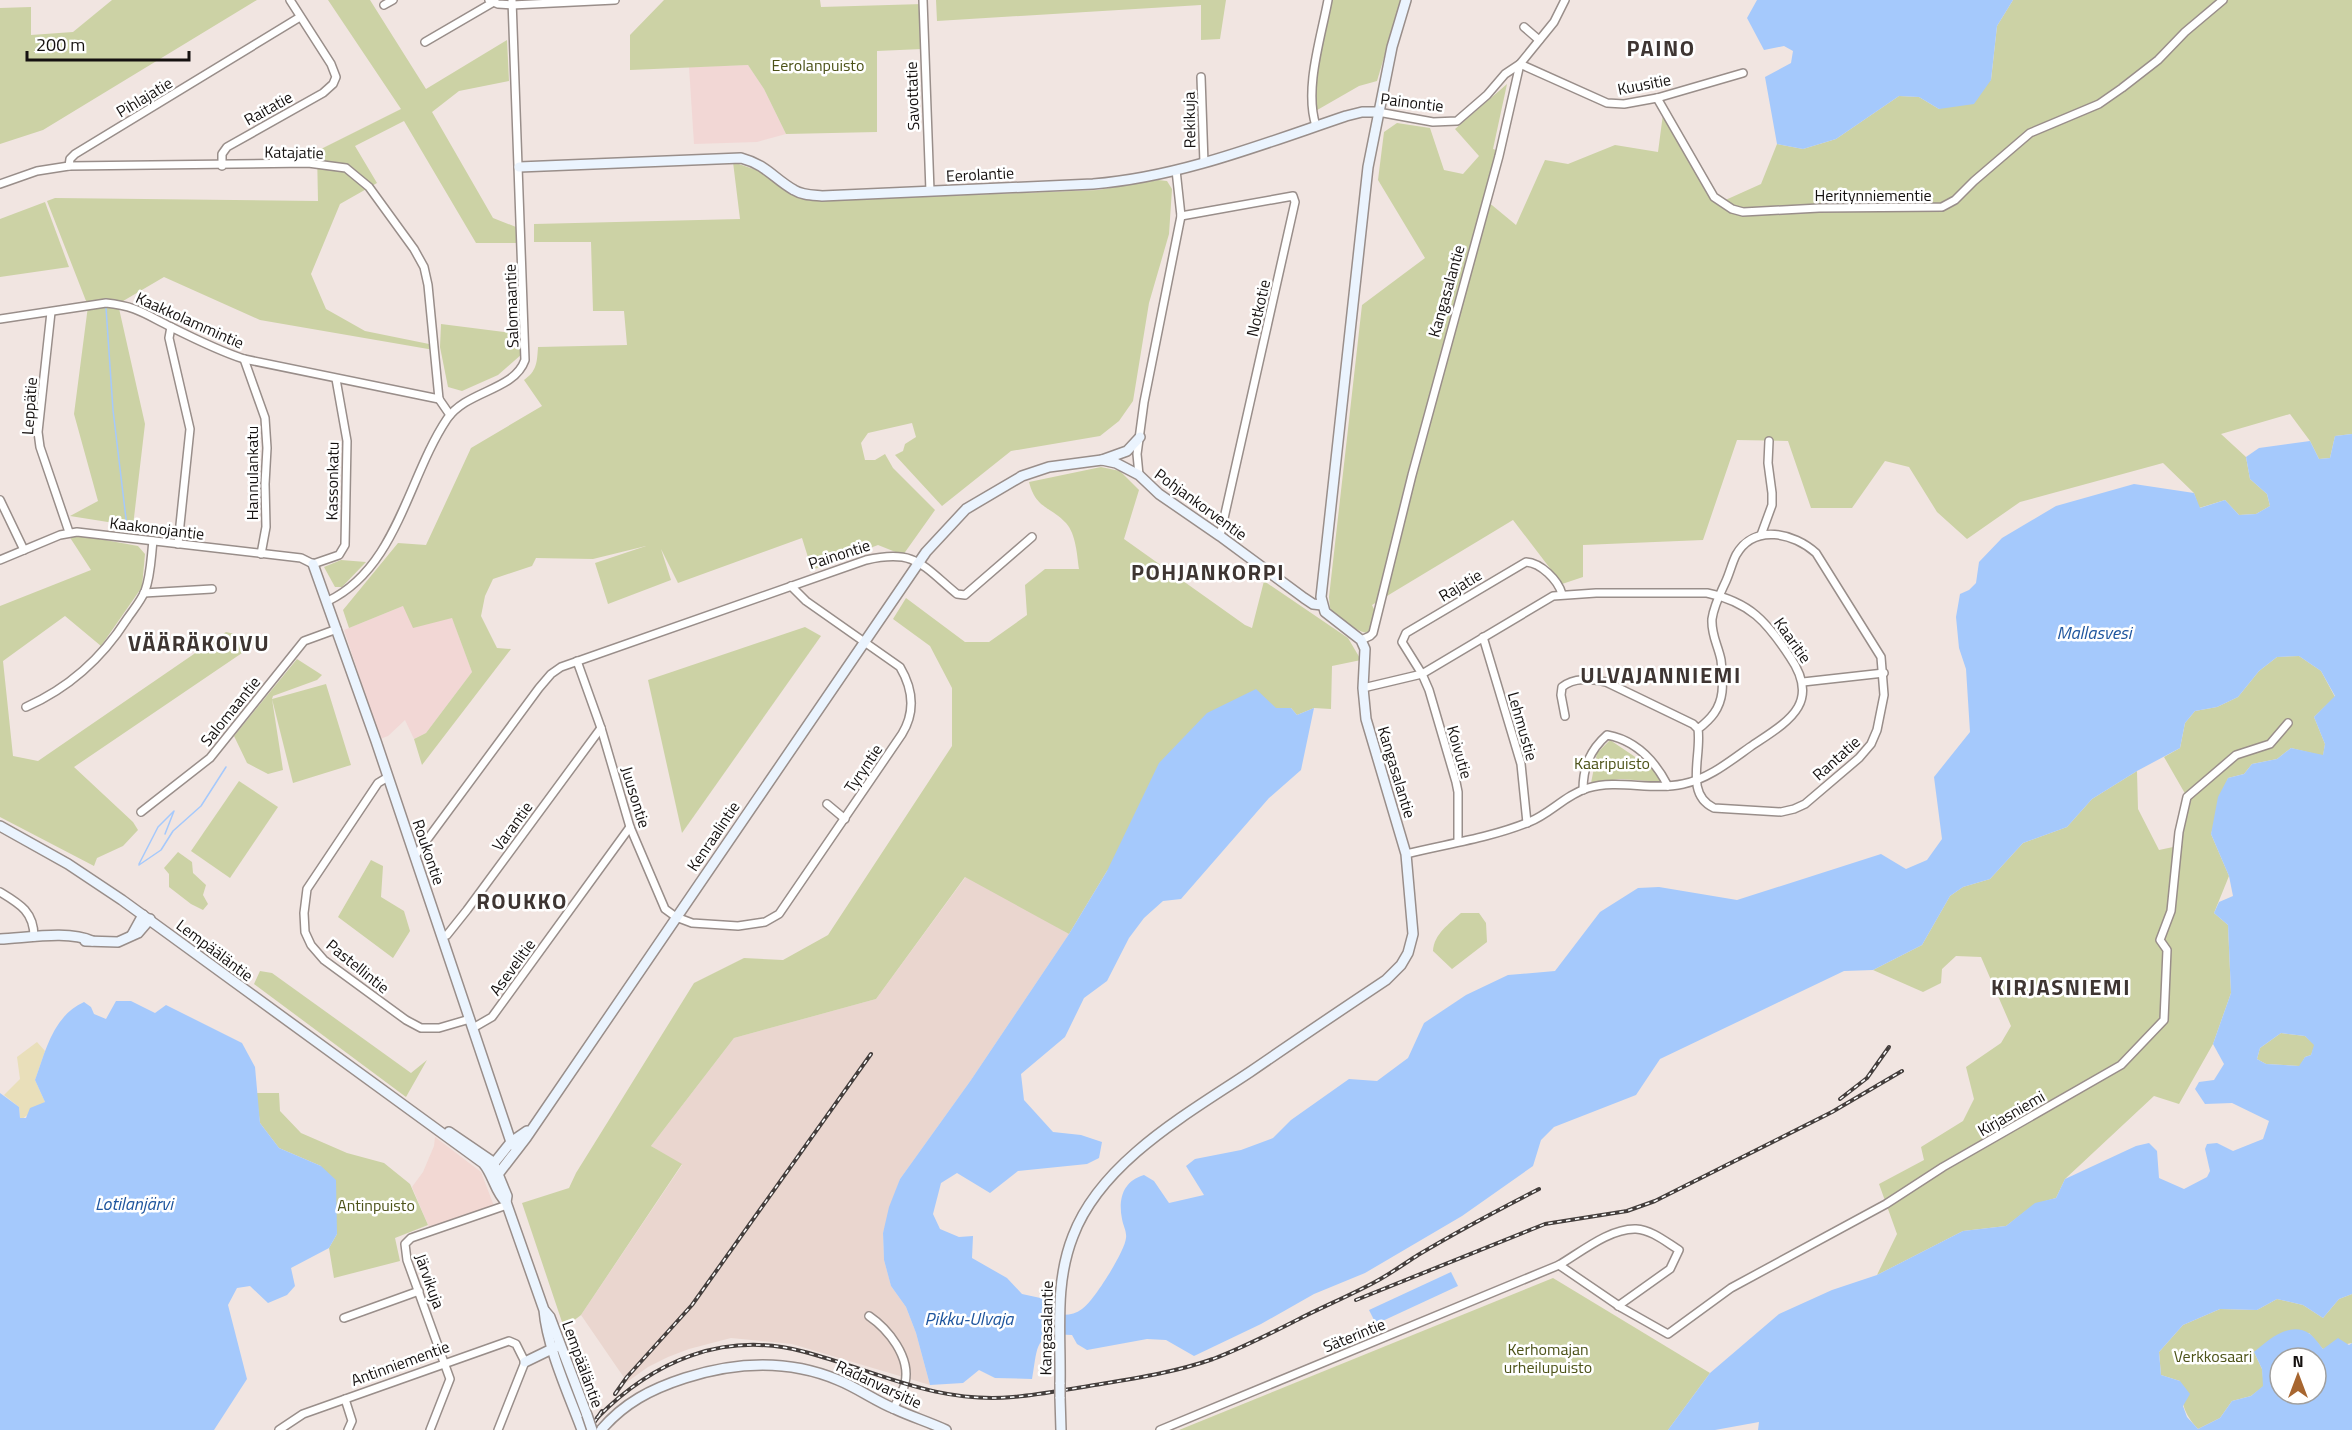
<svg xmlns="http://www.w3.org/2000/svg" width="2352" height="1430" font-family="'Titillium Web',sans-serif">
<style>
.commercial{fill:#f2d8d3}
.built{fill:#ead6cf}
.education{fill:#f2d7d5}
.green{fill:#ccd2a5}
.sand{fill:#e9dfba}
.water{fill:#a5c9fc;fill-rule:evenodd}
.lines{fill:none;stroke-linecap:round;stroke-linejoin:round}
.stream{stroke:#a5c9fc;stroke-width:1.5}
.street-casing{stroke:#998e8a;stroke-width:10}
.secondary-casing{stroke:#998e8a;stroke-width:12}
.street{stroke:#fff;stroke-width:7}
.secondary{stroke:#ebf4fe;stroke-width:9}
.rail-casing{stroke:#443e3c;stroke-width:4}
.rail{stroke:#fff;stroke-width:1.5;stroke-dasharray:4.5;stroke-linecap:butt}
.secondary-bridge-casing{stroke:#998e8a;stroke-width:12;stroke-linecap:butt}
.secondary-bridge{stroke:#ebf4fe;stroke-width:9}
.labels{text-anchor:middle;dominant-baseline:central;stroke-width:5;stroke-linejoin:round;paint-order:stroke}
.park-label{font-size:16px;fill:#4c5218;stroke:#fff}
.street-label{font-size:16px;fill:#151110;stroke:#fff}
.water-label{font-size:18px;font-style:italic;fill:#1e559e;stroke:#fff}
.district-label{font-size:22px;font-weight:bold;letter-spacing:1.5px;fill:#3e3532;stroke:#fff}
</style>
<rect width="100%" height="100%" fill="#f1e5e1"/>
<path class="commercial" d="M435 1137 481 1172 494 1206 429 1227 412 1187 423 1172 434 1146Z"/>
<path class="built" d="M967 875 1069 934 971 1080 900 1179 883 1233 884 1260 891 1286 906 1307 916 1333 930 1385 792 1344 731 1338 689 1349 668 1357 648 1367 627 1382 581 1315 682 1165 651 1146 734 1038 876 999Z"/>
<g class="education">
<path d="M748 65 764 89 786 134 757 142 694 144 689 67Z"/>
<path d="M403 606 450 612 472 672 426 733 414 739 405 720 388 736 380 739 344 630Z"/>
</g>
<g class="green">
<path d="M112 0H257L43 130 0 144V8L31 7V35L73 32Z"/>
<path d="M328 0H370L426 89 507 40 509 81 459 91 432 112 493 218 516 227 519 243H476L404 121 355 146 377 183 340 204 311 274 326 309 365 331 434 345V350L260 320 164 277 118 304 145 424 133 526 70 516 98 501 74 414 88 306 47 201 55 198 318 201 317 151 401 109Z"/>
<path d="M664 0H820L821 7 923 4 922 49 877 51V132L786 134 764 89 748 65 630 70V35Z"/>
<path d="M936 0H1226L1220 39 1201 40V5L937 21Z"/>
<path d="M1328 0H1401L1377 81 1359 86 1312 113Z"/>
<path d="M2013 0H2352V434L2335 436 2330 458 2319 459 2310 441 2290 414 2221 434 2246 457 2250 479 2267 494 2270 506 2256 514 2239 515 2225 500 2199 508 2194 493 2163 463 2020 502 1967 539 1937 512 1909 467 1885 461 1852 508H1811L1788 441 1737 440 1703 540 1583 545V577L1562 584 1513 520 1372 605 1375 611 1368 633C1359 633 1334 617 1330 608 1330 606 1329 598 1329 597L1362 305 1425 258 1378 180 1384 132 1397 123 1430 128 1444 170 1463 174 1479 156 1455 129 1507 84 1493 149 1499 151 1487 201 1516 225 1545 160 1568 164 1615 145 1658 152 1663 114 1674 136 1721 202 1761 184 1777 144 1803 149 1836 139 1899 96 1919 97 1939 109 1991 80 1997 26Z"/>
<path d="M733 162 762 172 788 193 813 201 1098 190 1158 180 1167 181 1172 189 1169 234 1149 303 1133 401 1119 421 1100 436 1011 451 942 506 895 455 903 451 905 444 916 437 912 423 868 433 861 443 865 460H875L885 454 893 468 935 510 903 555 878 545 812 570 802 538 678 583 661 549 671 580 608 604 595 563 646 546 593 559 536 558 532 566 493 579 485 596 481 616 497 648 511 649 422 765 414 739 426 733 472 672 452 618 413 628 403 606 349 628 343 610 398 543 426 545 471 448 542 406 524 380C537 371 537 362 538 347L627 345 624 311H593L591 242H534V224L740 219Z"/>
<path d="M45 202 69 267 0 277V219Z"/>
<path d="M441 324 521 334 522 354 498 375 462 391 448 387 440 347Z"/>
<path d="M1101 467 1120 471 1139 490 1124 539 1245 625 1252 628 1264 581 1348 638 1361 660 1332 666 1331 709 1314 708 1297 715 1291 708H1276L1107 871 1069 934 965 877 876 999 734 1038 651 1146 682 1164 581 1315 564 1328 522 1203 569 1188 576 1173 694 983 744 958 783 960 828 935 952 746V688L930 646 893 619 906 598 965 642H989L1027 615 1025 585 1045 569H1079C1077 555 1076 534 1066 523 1050 506 1036 509 1029 482Z"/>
<path d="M78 535 138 546 145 554 142 587 101 646 65 616 3 661 13 756 38 761 226 632 261 640 74 767 133 822 138 830 123 846 97 858 94 866 0 817V606L91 570 69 536Z"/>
<path d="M341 560 366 562 342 587H335L324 567Z"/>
<path d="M805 627 821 636 682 833 648 680Z"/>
<path d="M2299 656 2321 671 2335 697 2314 717 2325 744 2323 756 2291 748 2277 759 2252 764 2244 774 2228 778 2211 834 2229 876 2214 913 2228 925 2231 993 2213 1044 2179 1104 2154 1096 2065 1179 2056 1198 2035 1204 2006 1226 1963 1231 1877 1275 1897 1234 1879 1184 1924 1160 1921 1147 1963 1121 1974 1099 1966 1067 2001 1043 2011 1026 1981 957 1956 956 1942 969 1941 983 1923 992 1873 970 1922 945 1950 896 1963 887 1990 879 2023 843 2067 827 2092 799 2137 771 2138 809 2159 850 2178 846 2187 797 2164 757 2180 748 2185 723 2195 711 2217 707 2238 697 2259 671 2277 657Z"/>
<path d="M297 659 322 675 317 680 273 696 272 699 326 684 351 765 293 783 272 699 283 770 268 774 247 763 234 736Z"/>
<path d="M1610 740 1656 771 1663 782 1620 779 1591 783 1597 753Z"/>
<path d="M239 781 278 807 230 878 191 851Z"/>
<path d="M178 852 192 862 193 873 206 885 203 895 208 904 203 910 191 904 169 887V874L164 868Z"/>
<path d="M371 860 383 866 381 897 404 911 410 931 393 958 338 917Z"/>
<path d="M1461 913H1479L1486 923 1487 942 1452 969 1433 951C1434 934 1449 924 1461 913Z"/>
<path d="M260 971 272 973 411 1073 427 1060 406 1097 254 984Z"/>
<path d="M2281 1033 2305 1036 2315 1045 2311 1055 2305 1057 2300 1066 2266 1064 2257 1059 2260 1048Z"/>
<path d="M256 1093H279L280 1111 301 1133 347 1153 384 1163 410 1184 428 1225 395 1238 400 1261 334 1278 329 1248 337 1234 321 1166 279 1148 260 1123Z"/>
<path d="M1553 1278 1710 1373 1668 1430H1179Z"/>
<path d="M2352 1294V1343L2323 1349 2309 1333 2254 1352 2262 1369 2264 1386 2251 1396 2232 1401 2220 1418 2198 1429C2183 1413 2182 1403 2180 1381L2161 1375 2159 1352 2183 1325 2220 1309 2257 1310 2277 1299 2303 1305 2323 1318 2339 1299Z"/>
</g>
<path class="sand" d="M37 1042 45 1051 35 1080 45 1102 22 1119 20 1118 19 1107 4 1095 20 1079 17 1057Z"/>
<g class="water">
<path d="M1757 0H2013L1997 26 1991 80 1974 104 1939 109 1919 97 1899 96 1836 139 1803 149 1777 144 1765 77 1791 63 1793 51 1784 46 1764 50 1747 18Z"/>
<path d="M2352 434V1294L2339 1299 2323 1318 2303 1305 2277 1299 2257 1310 2220 1309 2183 1325 2159 1352 2161 1375 2180 1381 2190 1394 2183 1406 2187 1417 2198 1429 2220 1418 2232 1401 2251 1396 2263 1386 2262 1369 2254 1352C2268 1340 2290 1320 2310 1334 2314 1337 2319 1344 2323 1349L2338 1338 2349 1345 2352 1343V1430H1758L1759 1422 1715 1430H1668L1710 1373 1779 1314 1832 1290 1877 1275 1963 1231 2006 1226 2035 1203 2056 1198 2065 1179 2136 1146 2149 1143 2157 1151 2159 1178 2184 1189 2207 1177 2210 1171 2205 1149 2207 1144 2217 1143 2233 1151 2263 1139 2269 1121 2232 1103 2205 1104 2195 1089 2199 1082 2214 1080 2224 1064 2213 1044 2231 993 2228 925 2214 913 2219 902 2233 896 2229 876 2211 834 2218 797 2228 778 2244 774 2252 764 2277 759 2291 748 2323 755 2325 744 2314 717 2335 696 2321 671 2299 656 2277 657 2259 671 2238 697 2217 707 2195 711 2185 723 2180 748 2137 771 2092 799 2067 827 2023 843 1990 879 1963 887 1950 896 1922 945 1873 970 1844 971 1660 1059 1636 1095 1554 1127 1541 1140 1533 1166 1462 1216 1365 1273 1314 1294 1261 1324 1194 1356 1166 1340 1147 1339 1087 1350 1077 1344 1072 1335C1033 1331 1038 1348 1032 1379L995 1378 979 1370 963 1383 930 1385 916 1333 906 1307 891 1286 884 1260 883 1233 889 1207 900 1179 971 1080 1069 934 1107 871 1159 763 1207 713 1256 689 1276 708H1291L1297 715 1314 708 1301 770 1269 798 1181 899 1163 901 1144 918 1129 938 1107 981 1084 998 1065 1037 1021 1074 1024 1100 1053 1132 1081 1135 1102 1142 1099 1158 1087 1164 1018 1171 990 1193 957 1173 941 1183 933 1214 940 1229 959 1237 973 1236 972 1258 1007 1278 1022 1294 1045 1299 1043 1310C1056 1315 1070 1318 1082 1309 1094 1301 1125 1251 1126 1238 1127 1232 1123 1225 1122 1219 1118 1199 1123 1181 1144 1175L1154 1181 1169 1203 1204 1195 1186 1166 1195 1159 1241 1150 1273 1138 1291 1120 1349 1079 1377 1081 1408 1058 1424 1023 1466 995 1508 975 1555 971 1600 912 1638 888 1659 887 1737 900 1881 854 1906 869 1927 860 1942 839 1934 777 1970 732 1966 669 1959 648 1956 617 1960 594 1969 590 1976 583 1979 562 2002 538 2056 506 2134 484 2194 493 2200 508 2225 500 2239 515 2256 514 2270 506 2267 494 2250 479 2246 457 2259 448 2310 441 2319 459 2330 458 2335 436ZM2281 1033 2305 1036 2314 1045 2311 1055 2305 1057 2299 1066 2266 1064 2257 1059 2260 1048ZM2280 1358H2316V1394H2280Z"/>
<path d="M116 1001H131L155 1013 166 1005 242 1043 255 1067 260 1123 279 1148 321 1166 336 1180 337 1234 329 1248 291 1268 295 1286 287 1295 268 1303 250 1286 237 1288 228 1305 247 1379 214 1430H0V1093L19 1107 20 1118H26L30 1108 45 1102 35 1080C46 1050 53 1016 84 1002L91 1007 94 1014 106 1019Z"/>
<path d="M1451 1272 1458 1286 1376 1324 1369 1310Z"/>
</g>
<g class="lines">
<g class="stream">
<path d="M106 308 113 410 127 527"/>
<path d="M139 864 158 827 174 811 165 834"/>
<path d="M139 865 161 850 173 831 201 806 226 767"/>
</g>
<g class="street-casing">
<g id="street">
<path d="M489 0 498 4 512 5 615 0"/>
<path d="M923 0 930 191"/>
<path d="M384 5 393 0"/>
<path d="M1524 27 1539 40"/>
<path d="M425 42 492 3"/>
<path d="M1201 77 1204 163"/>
<path d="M1657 98 1714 197 1732 209 1743 212 1819 208 1942 207 1955 200 1974 181 2030 133 2099 104 2122 88 2158 60 2185 32 2223 0"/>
<path d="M1378 112 1433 122 1457 121 1487 95 1505 74 1520 64 1607 103 1624 104 1657 98 1743 73"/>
<path d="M1316 126C1304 89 1321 38 1328 0"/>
<path d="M69 166 70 159 75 154 300 17"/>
<path d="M222 166V154L227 147 323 93 333 84 336 77 331 64 290 0"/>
<path d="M0 184 37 171 69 166 308 163 346 168 369 187 414 249 424 267 428 285 439 399 450 415"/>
<path d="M1181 216 1293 196 1295 202 1220 536"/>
<path d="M51 312 38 432 40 447 69 532"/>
<path d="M0 319 106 303C136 306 145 314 171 327 195 339 219 351 244 359L439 399"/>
<path d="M171 327 169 338 190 429 178 544"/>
<path d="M244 359 265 418 267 448 265 484 266 527 261 554"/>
<path d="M1139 475 1137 454 1144 402 1181 216 1176 170"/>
<path d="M0 500 24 550"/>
<path d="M1761 535 1772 505V493L1768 463 1769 441"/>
<path d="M0 560 60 535 77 532 301 558 313 564 339 555 345 545 347 441 336 379"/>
<path d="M144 593 212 589"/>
<path d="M328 601C397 568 408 477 447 419 467 390 514 391 525 360L512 0"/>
<path d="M1483 637 1521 764 1527 823"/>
<path d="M1361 640 1370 636 1373 633 1412 475 1499 156 1520 64 1554 22 1565 0"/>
<path d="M577 661 601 728 630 827 665 909 676 917 692 923 738 926 765 922 779 914 902 734C916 711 913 689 900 667L806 601 791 586"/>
<path d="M1803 682 1884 673"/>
<path d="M1363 688 1422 674 1553 596 1596 593H1707C1750 602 1767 622 1790 657 1823 705 1785 723 1750 747 1729 762 1708 779 1683 784 1652 791 1618 779 1588 788 1565 795 1550 814 1529 822 1490 838 1446 844 1406 854"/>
<path d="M26 707C69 688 102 658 127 619 133 610 141 601 145 591 151 575 151 557 153 541"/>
<path d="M1565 716 1561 695 1562 687C1574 677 1591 679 1606 682L1693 724 1698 729C1702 756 1684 794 1714 808L1781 812 1794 809 1805 804 1859 758 1871 744 1877 730 1884 695 1881 657 1816 553C1794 533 1754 523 1736 555 1732 563 1730 572 1726 581 1720 594 1714 605 1712 619 1711 635 1718 645 1721 660 1722 669 1723 682 1722 692 1720 709 1711 719 1698 729"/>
<path d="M388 777 378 783 307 889 304 913 305 932 311 945 324 960 406 1020 421 1028H439L470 1019"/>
<path d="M1583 790C1583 767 1590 750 1607 735 1635 740 1655 761 1668 786"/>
<path d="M827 804 845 819"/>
<path d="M141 812 210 758 304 641 337 629"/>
<path d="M1458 841V792L1456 782 1429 690 1422 674 1402 642 1406 633 1526 562C1541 563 1558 580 1562 594"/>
<path d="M415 856 539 688 551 674 561 667 866 560C915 549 921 564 957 594L965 595 1032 537"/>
<path d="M0 892C20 904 34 912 34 937"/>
<path d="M442 937 447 935 467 910 601 728"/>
<path d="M473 1028 492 1017 630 827"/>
<path d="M1559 1265 1622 1308 1668 1334 1731 1288 1886 1204 1943 1167 2121 1065 2164 1020 2167 950 2160 940 2171 911 2179 832 2187 797 2236 755 2270 744 2288 723"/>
<path d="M869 1316C888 1329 911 1357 905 1383 903 1392 897 1401 893 1409"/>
<path d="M344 1318 419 1291"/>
<path d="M345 1399 352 1421 348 1430"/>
<path d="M279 1430 303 1414 509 1341 516 1344 525 1362 498 1430"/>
<path d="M430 1430 450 1379 407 1260 405 1244 411 1238 507 1205"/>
<path d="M1160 1430 1559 1265C1581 1252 1610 1228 1636 1229 1652 1230 1666 1242 1679 1250L1670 1269 1618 1306"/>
</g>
</g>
<g class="secondary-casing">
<g id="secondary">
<path d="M519 167 741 158C767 165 773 178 794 190 802 195 812 195 822 196L1093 184C1180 177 1263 144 1346 116L1362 112H1378"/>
<path d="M1102 460 1127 451 1140 437"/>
<path d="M313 564 376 741 511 1142 517 1149"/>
<path d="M0 826 68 864 122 900 483 1163C493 1174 495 1192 506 1202"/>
<path d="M132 935 143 915"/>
<path d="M0 939C26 938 69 930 92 941"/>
<path d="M85 941 118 942 138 933 150 919"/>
<path d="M449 1132 493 1162 507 1196 506 1202 544 1310C547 1347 569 1395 582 1430"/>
<path d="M491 1167 511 1142 527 1131"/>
<path d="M492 1176 499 1173 526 1138 926 552 966 509 1022 476 1049 467 1102 460 1116 463 1139 475 1159 494 1220 536 1304 598 1313 604 1322 605"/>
<path d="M545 1311 550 1317 587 1415"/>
<path d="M525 1362 558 1346"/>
<path d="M1060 1384C1061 1334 1054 1284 1073 1236 1101 1162 1187 1114 1250 1072 1295 1041 1341 1010 1386 980L1401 965 1408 953 1413 934 1406 854 1366 719 1363 688 1365 649 1361 640 1325 612 1321 597 1368 167 1392 47 1406 0"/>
<path d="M1060 1397 1061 1430"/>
<path d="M601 1430C624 1403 651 1389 685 1378 735 1362 788 1359 838 1380 858 1388 875 1401 895 1409 912 1417 929 1422 946 1430"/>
</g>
</g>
<use href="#street" class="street"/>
<use href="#secondary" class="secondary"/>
<g class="rail-casing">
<g id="rail">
<path d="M1840 1099 1867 1078 1889 1047"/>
<path d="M1356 1300 1545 1224 1627 1211 1655 1201 1832 1112 1902 1071"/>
<path d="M615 1394 627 1377 692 1305 871 1054"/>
<path d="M597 1418C653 1361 724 1330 805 1352 877 1371 935 1404 1013 1397 1038 1395 1063 1390 1089 1386 1131 1379 1173 1373 1213 1359 1242 1348 1269 1334 1297 1320 1322 1307 1349 1296 1375 1282 1390 1274 1404 1264 1418 1255 1458 1231 1498 1210 1539 1189"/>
<path d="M589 1430 602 1411"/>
</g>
</g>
<use href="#rail" class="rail"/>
<g class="secondary-bridge-casing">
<g id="secondary-bridge">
<path d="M1060 1384V1397"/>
<path d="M587 1415 592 1430"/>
</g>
</g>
<use href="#secondary-bridge" class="secondary-bridge"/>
</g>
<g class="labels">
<g class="park-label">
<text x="818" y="65">Eerolanpuisto</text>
<text x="1612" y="763">Kaaripuisto</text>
<text x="376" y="1205">Antinpuisto</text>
<text x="1548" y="1349">Kerhomajan<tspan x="1548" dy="18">urheilupuisto</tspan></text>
<text x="2213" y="1356">Verkkosaari</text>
</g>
<g class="street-label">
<text transform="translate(1644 84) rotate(-11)">Kuusitie</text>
<text transform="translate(912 96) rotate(-92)">Savottatie</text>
<text transform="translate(144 97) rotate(-31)">Pihlajatie</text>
<text transform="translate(1412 102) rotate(7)">Painontie</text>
<text transform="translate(268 108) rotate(-29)">Raitatie</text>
<text transform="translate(1189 120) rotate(-91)">Rekikuja</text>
<text transform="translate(294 152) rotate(1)">Katajatie</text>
<text transform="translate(980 174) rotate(-3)">Eerolantie</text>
<text x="1873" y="195">Heritynniementie</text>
<text transform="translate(1446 291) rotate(-74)">Kangasalantie</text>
<text transform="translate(511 306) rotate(-92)">Salomaantie</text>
<text transform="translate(1258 308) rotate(-77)">Notkotie</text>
<text transform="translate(190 320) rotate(24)">Kaakkolammintie</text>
<text transform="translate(29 406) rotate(-86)">Leppätie</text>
<text transform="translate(252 473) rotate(-90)">Hannulankatu</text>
<text transform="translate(332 481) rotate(-89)">Kassonkatu</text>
<text transform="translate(1201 504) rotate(36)">Pohjankorventie</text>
<text transform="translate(157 528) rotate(7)">Kaakonojantie</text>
<text transform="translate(839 554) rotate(-18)">Painontie</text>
<text transform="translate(1460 585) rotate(-31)">Rajatie</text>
<text transform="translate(1793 640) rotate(55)">Kaaritie</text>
<text transform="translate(230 711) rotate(-51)">Salomaantie</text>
<text transform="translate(1523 726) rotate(74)">Lehmustie</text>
<text transform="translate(1460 752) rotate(74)">Koivutie</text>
<text transform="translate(1836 758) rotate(-42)">Rantatie</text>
<text transform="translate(863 768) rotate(-56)">Tyryntie</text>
<text transform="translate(1397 772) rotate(73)">Kangasalantie</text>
<text transform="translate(636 797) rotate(73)">Juusontie</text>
<text transform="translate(512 826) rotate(-54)">Varantie</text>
<text transform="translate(713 836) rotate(-56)">Kenraalintie</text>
<text transform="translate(429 852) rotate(71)">Roukontie</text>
<text transform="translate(215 950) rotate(37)">Lempääläntie</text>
<text transform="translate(358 966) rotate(39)">Pastellintie</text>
<text transform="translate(512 967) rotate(-54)">Asevelitie</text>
<text transform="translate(2011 1113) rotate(-30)">Kirjasniemi</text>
<text transform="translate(430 1281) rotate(70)">Järvikuja</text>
<text transform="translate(1046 1328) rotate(-89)">Kangasalantie</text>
<text transform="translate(1354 1335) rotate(-22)">Säterintie</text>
<text transform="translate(400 1363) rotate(-20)">Antinniementie</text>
<text transform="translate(583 1364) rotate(70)">Lempääläntie</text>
<text transform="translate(879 1384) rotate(25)">Radanvarsitie</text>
</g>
<g class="water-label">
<text x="2094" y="632">Mallasvesi</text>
<text x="134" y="1203">Lotilanjärvi</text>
<text x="969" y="1318">Pikku-Ulvaja</text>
</g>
<g class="district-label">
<text x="1661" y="48">PAINO</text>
<text x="1208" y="572">POHJANKORPI</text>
<text x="199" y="643">VÄÄRÄKOIVU</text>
<text x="1661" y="675">ULVAJANNIEMI</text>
<text x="522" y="901">ROUKKO</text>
<text x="2061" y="987">KIRJASNIEMI</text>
</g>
</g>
<g transform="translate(2298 1376)"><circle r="28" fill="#ffffff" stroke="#a1a09f" stroke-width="1.5"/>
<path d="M0-4.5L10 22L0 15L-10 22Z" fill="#a76630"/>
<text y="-9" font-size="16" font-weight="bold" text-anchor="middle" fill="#151110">N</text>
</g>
<path d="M27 51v9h162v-9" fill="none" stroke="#151110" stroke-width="3"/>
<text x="36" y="51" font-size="18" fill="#151110" stroke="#ffffff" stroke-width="4.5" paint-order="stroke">200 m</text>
</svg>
